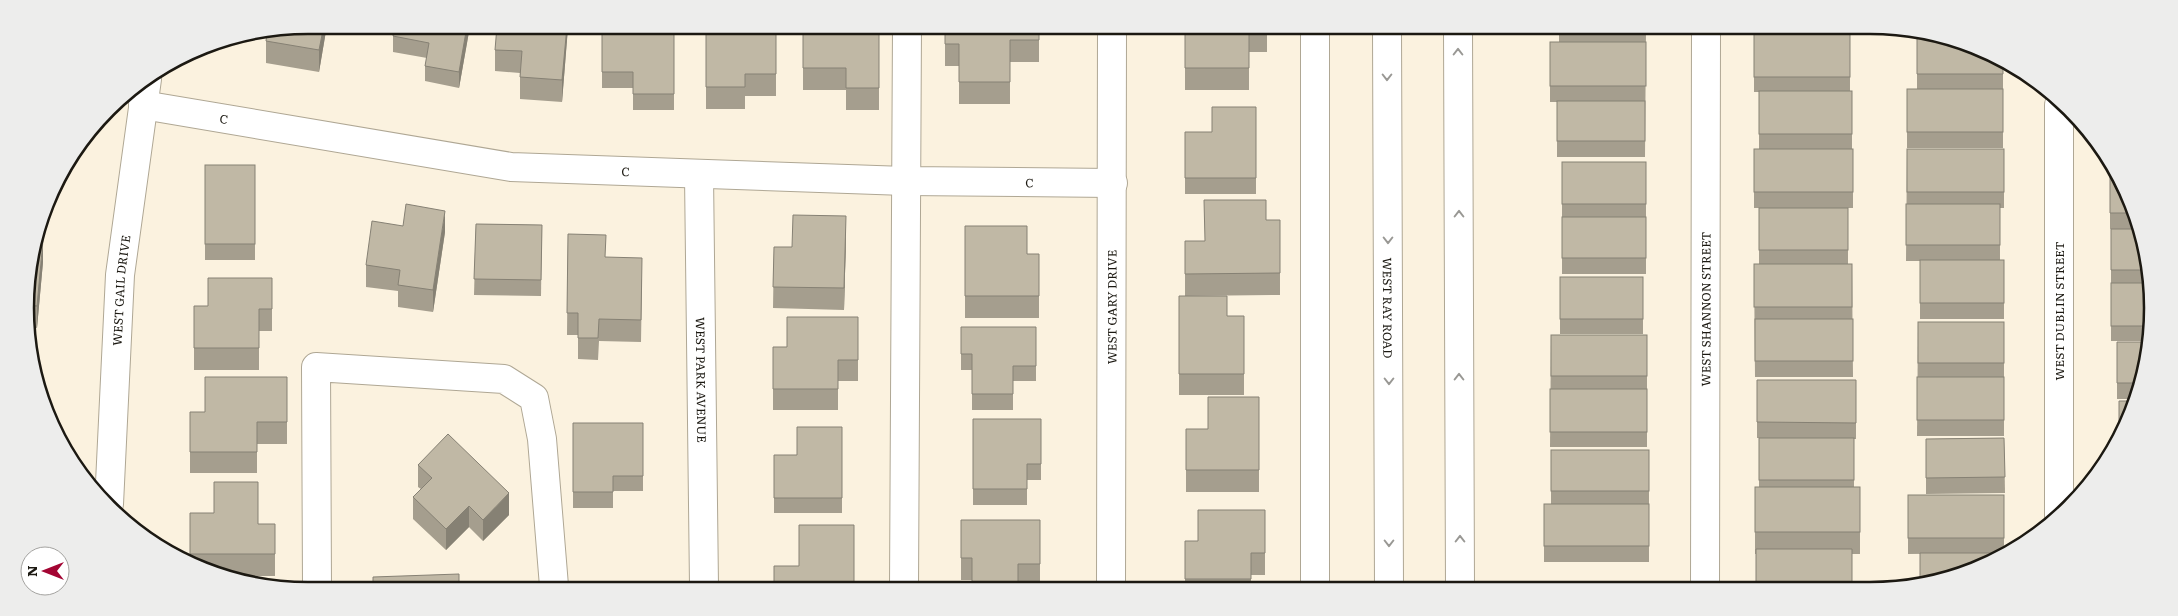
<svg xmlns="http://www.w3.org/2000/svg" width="2178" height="616" font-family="Literata,serif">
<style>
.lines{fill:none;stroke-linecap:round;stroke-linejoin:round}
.minor-casing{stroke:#afa794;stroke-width:30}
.major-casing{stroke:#afa794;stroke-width:30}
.minor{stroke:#fff;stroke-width:28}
.major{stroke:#fff;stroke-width:28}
.wall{fill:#a59e8e}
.shaded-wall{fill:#868174}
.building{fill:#c0b8a5;stroke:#868174}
.oneway{stroke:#999894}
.labels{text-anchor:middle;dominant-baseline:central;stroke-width:4.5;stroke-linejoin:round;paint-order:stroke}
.street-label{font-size:12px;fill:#1c1912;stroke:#fff}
.rim{fill:none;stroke:#1c1912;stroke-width:2.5}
</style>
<rect width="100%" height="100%" fill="#fbf2df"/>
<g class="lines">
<g class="minor-casing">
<g id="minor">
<path d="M1315 28V588"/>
<path id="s1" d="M143 105 511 167 905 181 1113 183"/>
<path id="s2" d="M699 175 704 586"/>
<path id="s3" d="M109 504 120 275 147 79"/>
<path d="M2059 518V105"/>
<path d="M317 586 316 367 504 379 534 398 542 439 554 586"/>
<path d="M904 587 907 27"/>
<path id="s4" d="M1111 587 1112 28"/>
<path id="s5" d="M1705 588 1706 30"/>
</g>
</g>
<g class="major-casing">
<g id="major">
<path id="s6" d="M1387 29 1389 588"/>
<path d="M1458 29 1460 588"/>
</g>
</g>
<use href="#minor" class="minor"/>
<use href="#major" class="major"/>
</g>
<g class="wall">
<path d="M308 25H327L319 72 266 63V41Z"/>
<path d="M395 25 470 26 459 88 425 81V66L427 58 393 52V36Z"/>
<path d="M568 26 562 102 520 99V73L495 71V50Z"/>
<path d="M602 26H674V110H633V88H602Z"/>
<path d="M706 26 776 27V96H745V109H706Z"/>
<path d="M803 27H879V110H846V90H803Z"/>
<path d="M945 27H1039V62H1010V104H959V66H945Z"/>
<path d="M1267 28V52H1249V90H1185V29Z"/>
<path d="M1559 29H1646L1645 157H1557V102H1550V42H1559Z"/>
<path d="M1760 30H1840V34H1850V91H1852V149H1853V208H1848V264H1852L1853 377H1755L1754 264H1759V208H1754V149H1759V92H1754V34H1760Z"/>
<path d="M1907 30H1925L2003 63V148H1907V89H1917V31Z"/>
<path d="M1256 107V194H1185V132H1212Z"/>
<path d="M1907 149H2004V208H2000V260H2004V319H1920V261H1906Z"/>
<rect x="1562" y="162" width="84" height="112"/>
<path d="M2110 162 2148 253V341H2111V229H2110Z"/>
<rect x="205" y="165" width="50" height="95"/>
<path d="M54 183 52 198H50Z"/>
<path d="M1266 220H1280V295L1185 296V241H1205Z"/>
<path d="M476 224 542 225 541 296 474 295Z"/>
<path d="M965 226 1027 254H1039V318H965Z"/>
<path d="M445 232 433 312 398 307V291L366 287V265Z"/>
<path d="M568 234 642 280 641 342 599 341 598 360 578 359V335H567Z"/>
<path d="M846 238 844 310 773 308 774 247H792Z"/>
<path d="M43 262 37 328 29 327 26 289Z"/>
<rect x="1560" y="277" width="83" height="57"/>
<path d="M272 278V331H259V370H194V306H208Z"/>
<path d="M1179 296 1227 316H1244V395H1179Z"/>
<path d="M858 317V381H838V410H773V347H787Z"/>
<path d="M1918 322H2004V436H1917Z"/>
<path d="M961 327H1036V381H1013V410H972V370H961Z"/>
<path d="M1551 335H1647V447H1550Z"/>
<path d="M2117 342 2148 363 2134 399H2117Z"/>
<path d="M287 377V444H257V473H190V412H205Z"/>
<path d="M1757 380H1856V439H1854V487H1860V554H1755V487H1759V438H1757Z"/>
<path d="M1259 397V492H1186V429H1208Z"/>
<path d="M973 419H1041V480H1027V505H973Z"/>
<path d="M573 423H643V491H613V508H573Z"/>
<path d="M842 427V513H774V455H797Z"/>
<path d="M2004 438 2005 493 1926 494V439Z"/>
<path d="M1551 450H1649V562H1544V504H1551Z"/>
<path d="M418 465 509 515 483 541 469 527 446 550 413 519V497L421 489 418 487Z"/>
<path d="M1908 495H2004V553L1908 554Z"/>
<path d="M1265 510V575H1251V587H1185V541H1198Z"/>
<path d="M190 513 258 524H275V576H230L190 560Z"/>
<path d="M961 520H1040V585H1018L972 580H961Z"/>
</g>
<g class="shaded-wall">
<path d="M324 25H327L319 72V50Z"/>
<path d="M467 26H470L459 88V72Z"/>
<path d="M567 26H568V28L562 102V80Z"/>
<path d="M54 183 52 198V190Z"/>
<path d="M445 211V232L433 312V290Z"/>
<path d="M846 216V238L844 310V288Z"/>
<path d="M43 240V262L37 328V306Z"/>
<path d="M509 493V515L483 541V520Z"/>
<path d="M469 506V527L446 550V529Z"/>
</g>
<g class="building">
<path d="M308 25H324L319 50 266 41 267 33Z"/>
<path d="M395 25 467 26 459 72 425 66 429 43 393 36Z"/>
<path d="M497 26H567L562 80 520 77 522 51 495 50Z"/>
<path d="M602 26H674V94H633V72H602Z"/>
<path d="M706 26 776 27V74H745V87H706Z"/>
<path d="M803 27H879V88H846V68H803Z"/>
<path d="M945 27H1039V40H1010V82H959V44H945Z"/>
<path d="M1198 28H1267V31H1249V68H1185V29H1198Z"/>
<path d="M1917 30H1925L2003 63V74H1917Z"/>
<rect x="1754" y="34" width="96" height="43"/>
<rect x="1550" y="42" width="96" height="44"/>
<rect x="1907" y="89" width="96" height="43"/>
<rect x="1759" y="91" width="93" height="43"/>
<rect x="1557" y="101" width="88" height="40"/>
<path d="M1212 107H1256V178H1185V132H1212Z"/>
<rect x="1754" y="149" width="99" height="43"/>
<rect x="1907" y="149" width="97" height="43"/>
<rect x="1562" y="162" width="84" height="42"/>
<rect x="205" y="165" width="50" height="79"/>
<path d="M2110 171H2114L2131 213H2110Z"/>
<path d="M1204 200H1266V220H1280V273L1185 274V241H1205Z"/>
<path d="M406 204 445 211 433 290 398 285 400 270 366 265 372 221 403 226Z"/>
<rect x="1906" y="204" width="94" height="41"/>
<rect x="1759" y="208" width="89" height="42"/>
<path d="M793 215 846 216 844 288 773 287 774 247H792Z"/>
<rect x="1562" y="217" width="84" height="41"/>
<path d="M476 224 542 225 541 280 474 279Z"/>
<path d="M965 226H1027V254H1039V296H965Z"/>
<path d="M2111 229H2138L2148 253V270H2111Z"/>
<path d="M568 234 606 235 605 257 642 258 641 320 599 319 598 338H578V313H567Z"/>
<path d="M39 240H43L37 306 27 305 26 289Z"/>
<rect x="1920" y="260" width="84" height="43"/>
<rect x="1754" y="264" width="98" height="43"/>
<rect x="1560" y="277" width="83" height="42"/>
<path d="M208 278H272V309H259V348H194V306H208Z"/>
<rect x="2111" y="283" width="37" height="43"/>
<path d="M1179 296H1227V316H1244V374H1179Z"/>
<path d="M787 317H858V360H838V389H773V347H787Z"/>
<rect x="1755" y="319" width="98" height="42"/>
<rect x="1918" y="322" width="86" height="41"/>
<path d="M961 327H1036V366H1013V394H972V354H961Z"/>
<rect x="1551" y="335" width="96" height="41"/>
<path d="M2117 342H2148V363L2140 383H2117Z"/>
<path d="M205 377H287V422H257V452H190V412H205Z"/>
<rect x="1917" y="377" width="87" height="43"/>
<path d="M1757 380H1856V423L1757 422Z"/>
<rect x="1550" y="389" width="97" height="43"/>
<path d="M1208 397H1259V470H1186V429H1208Z"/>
<path d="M2119 401H2133L2119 438Z"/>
<path d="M973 419H1041V464H1027V489H973Z"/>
<path d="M573 423H643V476H613V492H573Z"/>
<path d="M797 427H842V498H774V455H797Z"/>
<path d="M448 434 509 493 483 520 469 506 446 529 413 497 432 478 418 465Z"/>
<rect x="1759" y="438" width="95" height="42"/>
<path d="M2004 438 2005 477 1926 478V439Z"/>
<rect x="1551" y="450" width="98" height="41"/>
<path d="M214 482H258V524H275V554H190V513H214Z"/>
<rect x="1755" y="487" width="105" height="45"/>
<rect x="1908" y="495" width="96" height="43"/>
<rect x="1544" y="504" width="105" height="42"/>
<path d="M1198 510H1265V553H1251V579H1185V541H1198Z"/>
<path d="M961 520H1040V564H1018V587H972V558H961Z"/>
<path d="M799 525H854V587H774V566H799Z"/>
<path d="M1756 549H1852V589L1756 588Z"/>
<path d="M1920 553H2005V555L1995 562 1920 585Z"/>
<path d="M459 574V586H373V577Z"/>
<path d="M232 577H258V586H253Z"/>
</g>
<defs><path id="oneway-chevron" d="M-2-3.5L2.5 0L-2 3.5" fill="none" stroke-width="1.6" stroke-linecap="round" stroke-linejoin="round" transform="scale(1.25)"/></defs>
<g class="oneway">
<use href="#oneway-chevron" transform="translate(1458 52) rotate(-90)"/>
<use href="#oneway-chevron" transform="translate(1387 77) rotate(90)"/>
<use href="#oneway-chevron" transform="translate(1459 214) rotate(-90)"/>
<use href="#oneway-chevron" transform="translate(1388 240) rotate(90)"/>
<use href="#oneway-chevron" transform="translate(1459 377) rotate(-90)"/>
<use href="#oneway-chevron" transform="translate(1389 381) rotate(90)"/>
<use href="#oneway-chevron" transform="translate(1460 539) rotate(-90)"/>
<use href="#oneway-chevron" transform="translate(1389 543) rotate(90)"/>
</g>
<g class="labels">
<g class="street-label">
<text stroke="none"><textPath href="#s1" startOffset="82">C</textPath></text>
<text stroke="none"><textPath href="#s1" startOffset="488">C</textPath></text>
<text stroke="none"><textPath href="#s1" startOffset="892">C</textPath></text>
<text stroke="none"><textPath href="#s3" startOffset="214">WEST GAIL DRIVE</textPath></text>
<text stroke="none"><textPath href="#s4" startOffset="280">WEST GARY DRIVE</textPath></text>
<text stroke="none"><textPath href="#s6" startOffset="279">WEST RAY ROAD</textPath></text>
<text stroke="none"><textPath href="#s5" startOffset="279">WEST SHANNON STREET</textPath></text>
<text transform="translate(2059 311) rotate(-90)">WEST DUBLIN STREET</text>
<text stroke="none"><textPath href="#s2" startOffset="205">WEST PARK AVENUE</textPath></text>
</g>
</g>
<path d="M0 0H2178V616H0ZM308 34H1870A274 274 0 0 1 2144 308V308A274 274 0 0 1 1870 582H308A274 274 0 0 1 34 308V308A274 274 0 0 1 308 34Z" fill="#ededec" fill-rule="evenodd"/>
<path class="rim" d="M308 34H1870A274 274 0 0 1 2144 308V308A274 274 0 0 1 1870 582H308A274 274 0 0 1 34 308V308A274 274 0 0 1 308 34Z"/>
<g transform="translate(45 571) rotate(270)"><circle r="24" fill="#ffffff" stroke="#a4a3a0"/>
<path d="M0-4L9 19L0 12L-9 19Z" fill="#a30533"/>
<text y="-8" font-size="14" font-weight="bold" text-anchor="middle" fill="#1c1912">N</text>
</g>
</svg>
